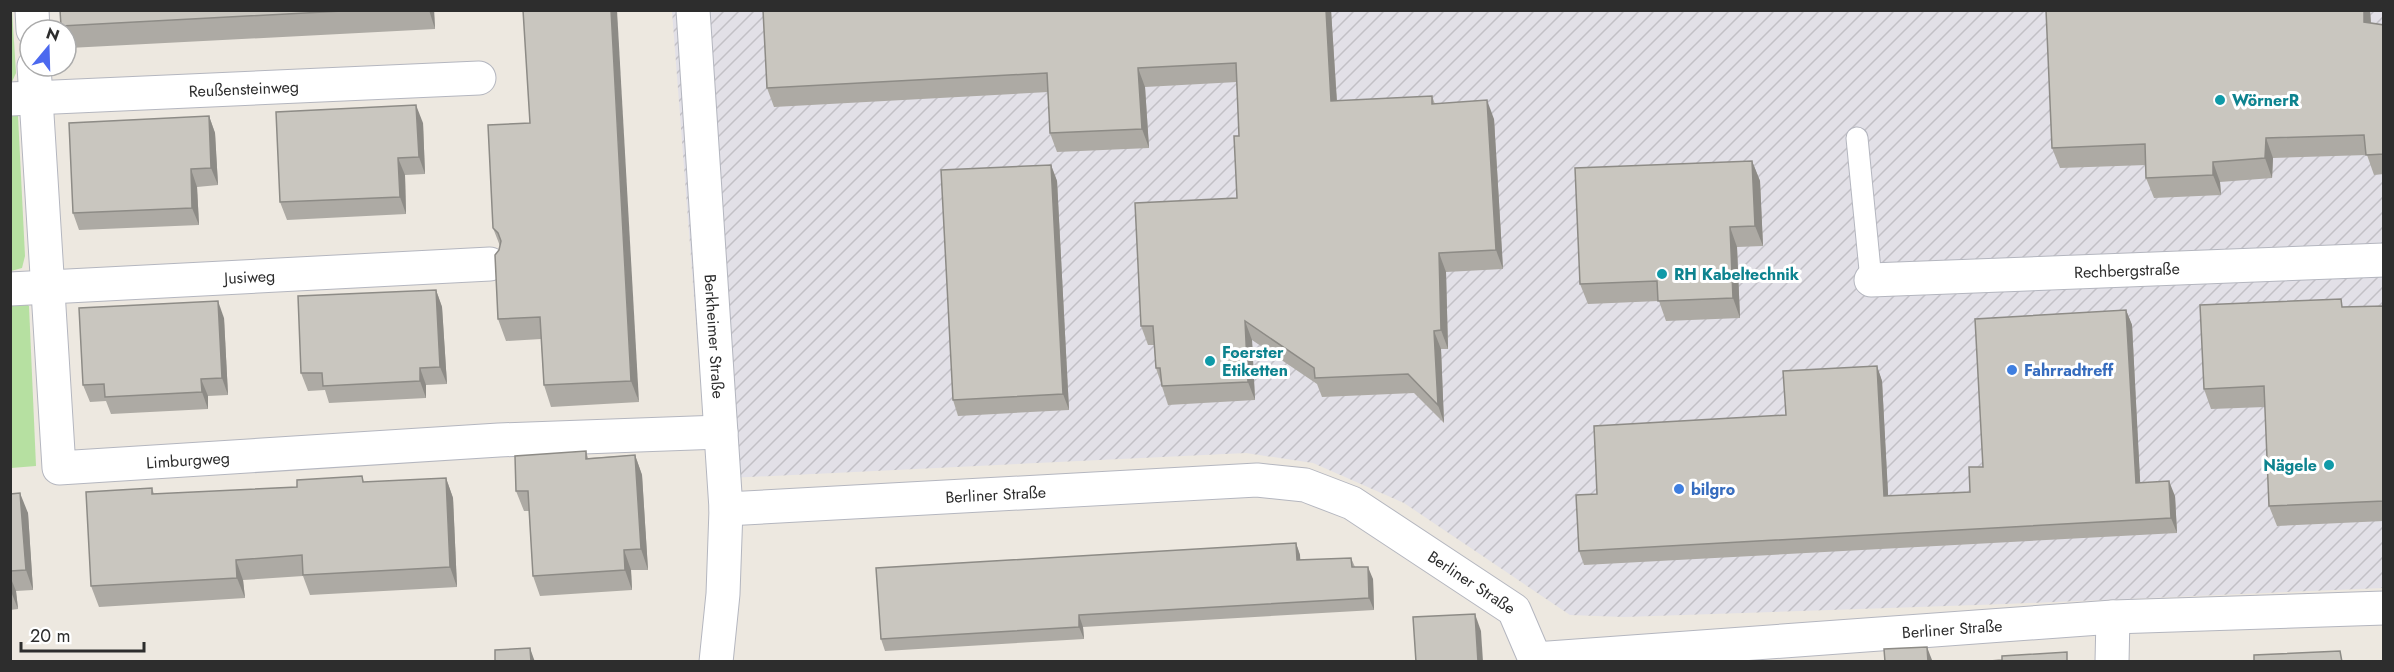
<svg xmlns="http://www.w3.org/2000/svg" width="2394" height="672" font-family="Jost,sans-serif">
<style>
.industrial{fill:url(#industrial-furrows)}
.grass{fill:#b6e0a1}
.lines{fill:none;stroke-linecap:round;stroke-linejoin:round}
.lane-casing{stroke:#b4b6bf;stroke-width:23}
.street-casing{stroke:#b4b6bf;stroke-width:35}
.lane{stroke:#fff;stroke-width:21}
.street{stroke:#fff;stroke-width:33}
.wall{fill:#adaaa4}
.shaded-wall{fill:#8d8b86}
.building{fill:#c9c6bf;stroke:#8d8b86;stroke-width:1.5}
.culture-dot{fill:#0f9aa8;stroke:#fff;stroke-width:2}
.shop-dot{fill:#3f7fe0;stroke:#fff;stroke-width:2}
.labels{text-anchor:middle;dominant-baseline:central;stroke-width:6;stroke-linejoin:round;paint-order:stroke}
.street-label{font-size:16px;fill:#2d2d2d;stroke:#fff}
.culture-label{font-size:16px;font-weight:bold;fill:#0d838f;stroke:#fff;text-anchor:start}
.shop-label{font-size:16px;font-weight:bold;fill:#366cbe;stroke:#fff;text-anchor:start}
</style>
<defs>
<pattern id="industrial-furrows" width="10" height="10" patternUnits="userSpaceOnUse" patternTransform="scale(1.5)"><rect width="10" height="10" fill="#e2e0e7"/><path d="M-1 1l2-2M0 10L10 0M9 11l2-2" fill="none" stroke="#c2c0c6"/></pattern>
</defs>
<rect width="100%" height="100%" fill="#ede8e0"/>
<path class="industrial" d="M672 11H2383V588L2006 604 1624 617 1570 615 1404 503 1313 463 1246 453 708 479Z"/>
<g class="grass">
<path d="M12 10 16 73 11 84 10 11Z"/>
<path d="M10 112 18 116 25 256 22 268 11 271Z"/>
<path d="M10 297H17L29 306 36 466 11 468Z"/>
</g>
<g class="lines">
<g class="lane-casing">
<path id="lane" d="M1857 138 1871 280"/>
</g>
<g class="street-casing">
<g id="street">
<path d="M32 10 33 30"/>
<path id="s1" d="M693 10 726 509 723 594 716 662"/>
<path id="s2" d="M34 66 59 468 499 440 721 432"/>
<path id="s3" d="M10 99 479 78"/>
<path id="s4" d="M1871 280 2384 260"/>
<path id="s5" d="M10 289 490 264"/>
<path id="s6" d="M726 509 1257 480 1305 485 1352 503 1514 610 1535 659 2113 617 2384 608"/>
<path d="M2112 662 2113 617"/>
</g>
</g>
<use href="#lane" class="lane"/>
<use href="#street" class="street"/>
</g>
<g class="wall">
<path d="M60 10H434L435 29 69 48 66 41V30H62L61 26Z"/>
<path d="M523 10 639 402 551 407 544 385 541 339 506 341 498 319 500 246 493 228 530 123Z"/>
<path d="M763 10H1331L1337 101 1432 96 1435 104 1494 119 1503 269 1446 272 1448 349H1441L1444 423 1414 393 1322 397 1317 384 1252 340 1255 400 1168 405 1156 368 1154 345H1148L1141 326 1237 198 1239 136 1237 82 1145 87 1149 148 1057 152 1050 133 1048 92 774 107 767 88Z"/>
<path d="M2370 10 2371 23 2384 25V174L2374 175 2367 155 2273 158 2272 178 2220 182 2221 195 2154 198 2146 178V165L2060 168 2052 148Z"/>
<path d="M209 116 215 133 218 185 197 187 199 225 79 230 73 213Z"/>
<path d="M423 123 425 174 405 175 406 214 287 220 280 202Z"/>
<path d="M1752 161 1760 181 1763 246 1737 247 1740 318 1666 321 1659 301 1588 304 1580 284Z"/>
<path d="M1051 165 1057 181 1069 410 958 416 953 400Z"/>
<path d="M436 290 442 307 447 384 426 385V398L329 403 325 390 308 391 301 373Z"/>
<path d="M2384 306V521L2277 526 2269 506 2265 407 2211 409 2204 389 2344 307Z"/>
<path d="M2126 310 2132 325 2140 483 2175 496 2177 533 1584 565 1579 551 1597 494 1786 415 1877 366 1882 381 1888 496 1970 492 1983 467Z"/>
<path d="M224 318 228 395 208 396V409L111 414 106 401 90 402 83 385Z"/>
<path d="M586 451 588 458 635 455 642 475 648 570H631L632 590 540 596 533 576 529 511H524L516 491Z"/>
<path d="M362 476 364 482 446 478 453 498 457 587 310 595 303 576 243 580 245 598 99 607 91 586 152 488 154 494 297 487Z"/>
<path d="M10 494 28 513 33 590 16 591 18 609 10 610Z"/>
<path d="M1296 543 1300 555V560L1351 558 1355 567 1373 579 1374 610 1083 627 1084 639 885 651 881 639Z"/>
</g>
<g class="shaded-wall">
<path d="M429 10H434L435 29Z"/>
<path d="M611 10H617L639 402 631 381Z"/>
<path d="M1326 10H1331L1338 120 1331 101Z"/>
<path d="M2364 10H2370L2372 42 2364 22Z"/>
<path d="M1138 68 1145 87 1149 148 1142 129Z"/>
<path d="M1487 100 1494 119 1503 269 1496 250Z"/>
<path d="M416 105 423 123 425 174 419 157Z"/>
<path d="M209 116 215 133 218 185 211 168Z"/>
<path d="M2266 138 2273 158 2272 178 2265 158Z"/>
<path d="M398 158 405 175 406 214 400 197Z"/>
<path d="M1752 161 1760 181 1763 246 1755 226Z"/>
<path d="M2213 162 2220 182 2221 195 2213 175Z"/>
<path d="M1051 165 1057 181 1069 410 1063 394Z"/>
<path d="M191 169 197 187 199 225 192 208Z"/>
<path d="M1730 227 1737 247 1740 318 1733 298Z"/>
<path d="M1439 253 1446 272 1448 349 1441 330Z"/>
<path d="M436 290 442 307 447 384 440 367Z"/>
<path d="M218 301 224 318 228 395 222 378Z"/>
<path d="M2126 310 2132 325 2141 498 2136 483Z"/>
<path d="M1245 321 1252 340 1255 400 1248 382Z"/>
<path d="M1434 331 1441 349 1444 423 1438 405Z"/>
<path d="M1877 366 1882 381 1889 511 1884 496Z"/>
<path d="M420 368 426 385V398L420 381Z"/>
<path d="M201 379 208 396V409L202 392Z"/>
<path d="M635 455 642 475 648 570 641 549Z"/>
<path d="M446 478 453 498 457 587 450 567Z"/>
<path d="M2169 481 2175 496 2177 533 2171 518Z"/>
<path d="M20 493 28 513 33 590 26 570Z"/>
<path d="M1296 543 1300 555 1301 572 1297 560Z"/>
<path d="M624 550 631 570 632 590 625 570Z"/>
<path d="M236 560 243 580 245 598 237 578Z"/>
<path d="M1368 567 1373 579 1374 610 1369 598Z"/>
<path d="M10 576 16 591 18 609 10 589Z"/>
<path d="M1475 614 1481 631 1483 662H1478Z"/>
<path d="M1079 615 1083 627 1084 639 1079 627Z"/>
<path d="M1927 647 1932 660V662H1928Z"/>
<path d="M530 648 535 662H531Z"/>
</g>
<g class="building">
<path d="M60 10H361L61 26Z"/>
<path d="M523 10H611L631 381 544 385 540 317 498 319 495 255 499 250 501 241 498 233 493 228 488 125 530 123Z"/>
<path d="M763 10H1326L1331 101 1432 96V104L1487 100 1496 250 1439 253 1441 330 1434 331 1438 405 1408 374 1315 378 1314 368 1245 321 1248 382 1162 386 1160 368H1156L1153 326H1141L1135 203 1237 198 1234 136H1239L1236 63 1138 68 1142 129 1050 133 1047 73 767 88Z"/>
<path d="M2046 10H2364V22L2384 25V154L2366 155 2364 135 2266 138 2265 158 2213 162V175L2146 178 2145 144 2052 148Z"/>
<path d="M416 105 419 157 398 158 400 197 280 202 276 112Z"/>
<path d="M209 116 211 168 191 169 192 208 73 213 69 123Z"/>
<path d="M1752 161 1755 226 1730 227 1733 298 1658 301 1657 281 1580 284 1575 168Z"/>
<path d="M1051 165 1063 394 953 400 941 170Z"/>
<path d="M436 290 440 367 420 368V381L323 386 322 373H301L298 296Z"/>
<path d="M2341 299 2342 307 2384 306V501L2269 506 2264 386 2204 389 2200 305Z"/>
<path d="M218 301 222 378 201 379 202 392 105 397 104 384 83 385 79 308Z"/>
<path d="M2126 310 2136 483 2169 481 2171 518 1579 551 1576 495 1597 494 1594 426 1786 415 1783 371 1877 366 1884 496 1970 492 1969 467H1983L1975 319Z"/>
<path d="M586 451V459L635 455 641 549 624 550 625 570 533 576 528 491H516L515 456Z"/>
<path d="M362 476 363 482 446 478 450 567 303 575 302 555 236 560 237 578 91 586 86 492 152 488V494L297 487V480Z"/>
<path d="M20 493 26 570 10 571V494Z"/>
<path d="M1296 543 1297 560 1351 558 1352 567H1368L1369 598 1079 615V627L881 639 876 568Z"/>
<path d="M1475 614 1478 662H1416L1413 617Z"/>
<path d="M1927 647 1928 662H1885L1884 649Z"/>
<path d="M530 648 531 662H495V650Z"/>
<path d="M2340 651 2342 662H2254V655Z"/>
<path d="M2067 652V662H1977L2002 660V656Z"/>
</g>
<g class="culture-dot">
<circle cx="2220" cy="100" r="6"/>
<circle cx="1662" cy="274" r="6"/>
<circle cx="1210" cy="361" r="6"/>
<circle cx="2329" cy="465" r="6"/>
</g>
<g class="shop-dot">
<circle cx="2012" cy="370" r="6"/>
<circle cx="1679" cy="489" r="6"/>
</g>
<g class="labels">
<g class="street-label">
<text stroke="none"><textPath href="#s3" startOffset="234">Reußensteinweg</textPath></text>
<text stroke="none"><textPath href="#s4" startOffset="256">Rechbergstraße</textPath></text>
<text stroke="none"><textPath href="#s5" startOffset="240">Jusiweg</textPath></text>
<text stroke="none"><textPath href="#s1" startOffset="327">Berkheimer Straße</textPath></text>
<text stroke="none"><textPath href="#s2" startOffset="532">Limburgweg</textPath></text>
<text stroke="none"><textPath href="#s6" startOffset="270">Berliner Straße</textPath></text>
<text stroke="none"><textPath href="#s6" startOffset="774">Berliner Straße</textPath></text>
<text stroke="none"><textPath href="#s6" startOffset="1296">Berliner Straße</textPath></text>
</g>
<g class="culture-label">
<text x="2232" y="100">WörnerR</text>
<text x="1674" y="274">RH Kabeltechnik</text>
<text x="1222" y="352">Foerster<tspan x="1222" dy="18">Etiketten</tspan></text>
<text x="2317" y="465" text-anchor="end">Nägele</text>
</g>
<g class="shop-label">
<text x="2024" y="370">Fahrradtreff</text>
<text x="1691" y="489">bilgro</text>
</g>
</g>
<rect width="2394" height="672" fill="none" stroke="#2d2d2d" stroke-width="24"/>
<g transform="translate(48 48) rotate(19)"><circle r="28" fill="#ffffff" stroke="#ababab" stroke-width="1.5"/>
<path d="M0-4.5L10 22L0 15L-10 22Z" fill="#4c69ef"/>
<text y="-9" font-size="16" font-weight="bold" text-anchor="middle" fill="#2d2d2d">N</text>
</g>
<path d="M21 642v9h123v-9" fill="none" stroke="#2d2d2d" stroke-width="3"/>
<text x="30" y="642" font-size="18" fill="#2d2d2d" stroke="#ffffff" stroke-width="4.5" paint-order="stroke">20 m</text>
</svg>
